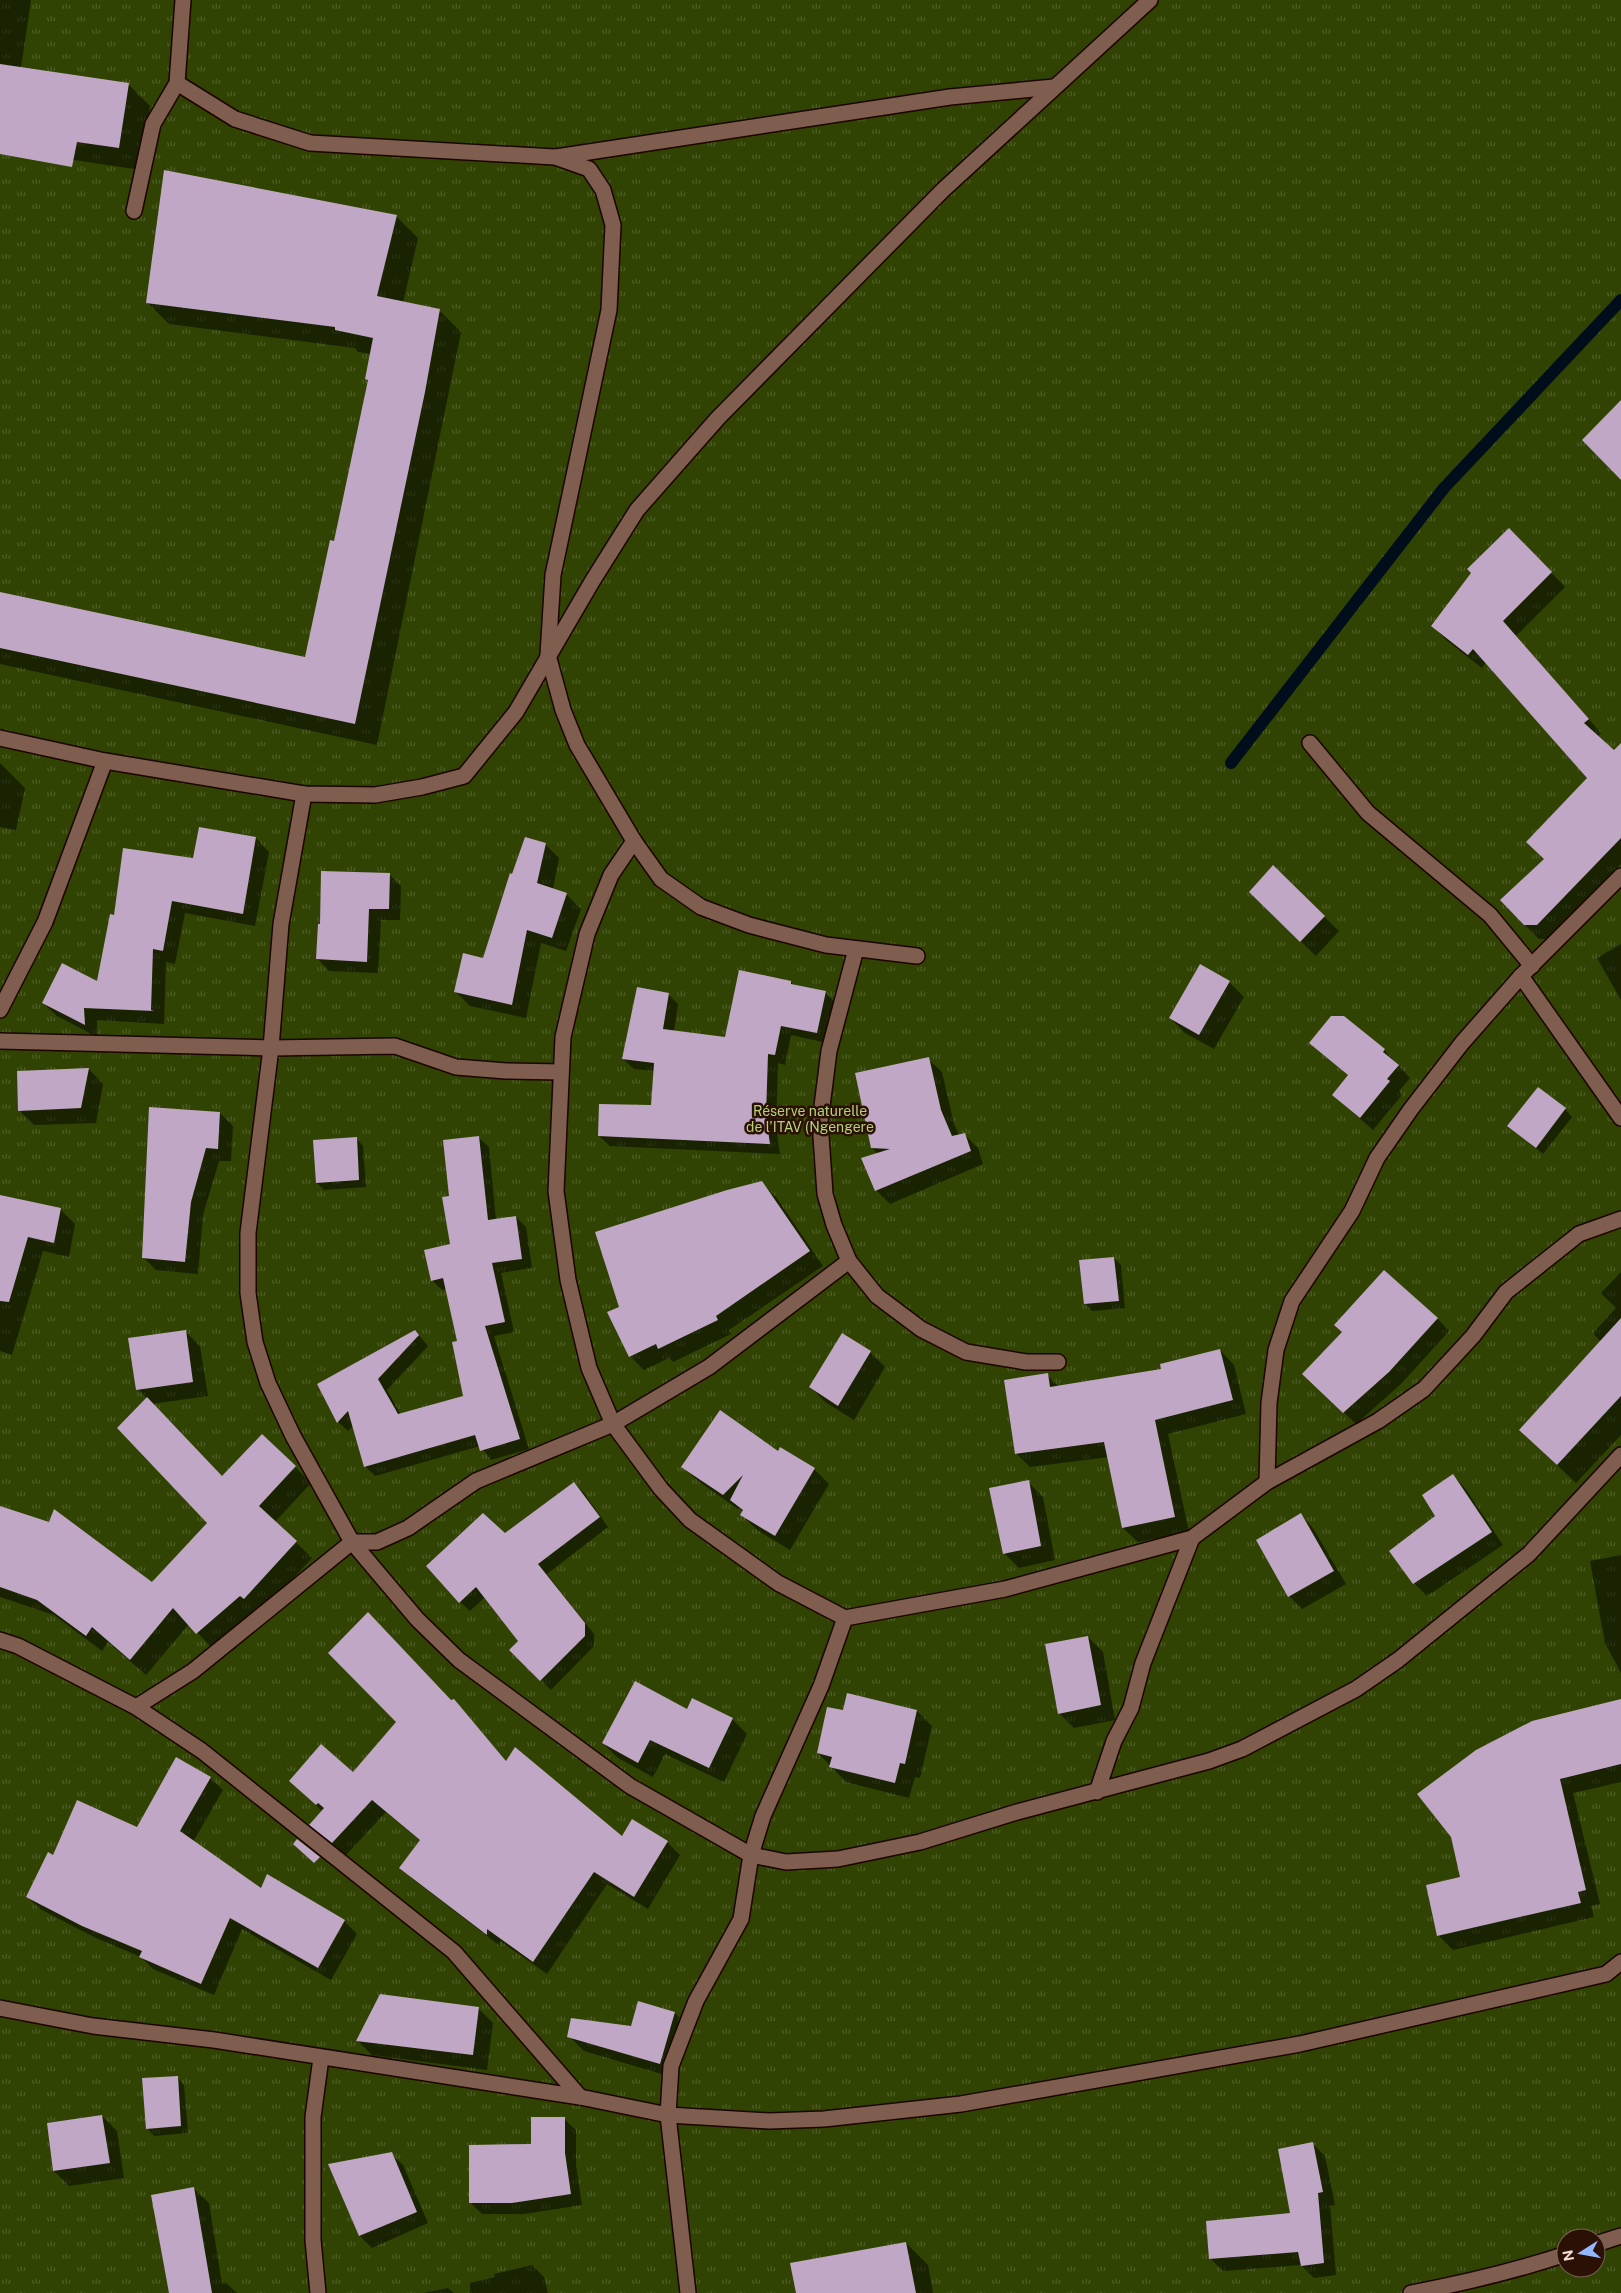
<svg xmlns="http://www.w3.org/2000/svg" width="1621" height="2293" font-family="'Public Sans',sans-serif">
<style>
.park{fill:url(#park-tufts);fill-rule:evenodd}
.shadow{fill:#0007}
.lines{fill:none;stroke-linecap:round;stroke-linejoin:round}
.stream{stroke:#010d1a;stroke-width:12}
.building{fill:#c0a7c5}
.minor-casing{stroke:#1c0400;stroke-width:18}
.minor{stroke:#7f5d4f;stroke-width:15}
.labels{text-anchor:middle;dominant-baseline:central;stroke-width:5;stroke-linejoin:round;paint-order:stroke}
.park-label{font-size:14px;fill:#b3d47c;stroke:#2b1005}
</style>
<defs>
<pattern id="park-tufts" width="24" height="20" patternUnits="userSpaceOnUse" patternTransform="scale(1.25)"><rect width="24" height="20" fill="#304302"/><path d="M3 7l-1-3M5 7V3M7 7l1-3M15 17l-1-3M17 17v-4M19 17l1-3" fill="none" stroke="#4e5e26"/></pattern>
</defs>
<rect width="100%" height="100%" fill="#36190d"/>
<path class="park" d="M0 0H1621V2293H0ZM1566 2238H1596V2268H1566Z"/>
<g class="shadow">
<path d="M0 0H31L21 68 128 84 150 106 141 170 0 149Z"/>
<path d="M396 216 418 238 403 303 439 310 461 332 377 745 0 664V593L306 659 335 542 369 381 366 379 371 354 358 352 355 348 169 324 147 302Z"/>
<path d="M1509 529 1565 587 1516 636 1601 733 1597 737 1621 759V864L1551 939H1539L1525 925 1546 860 1589 778 1486 662 1482 668 1446 640 1433 626Z"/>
<path d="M0 763 25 788 16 830 0 827Z"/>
<path d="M256 838 269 852 255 926 185 913 175 964 166 962 164 1024 97 1020V1037L57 1016 43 1003 98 983 115 916 194 859Z"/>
<path d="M545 844 559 858 553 889 566 894 581 909 566 951 541 943 526 1018 470 1006 456 992 484 959 513 875Z"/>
<path d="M1273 867 1339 931 1316 956 1265 907Z"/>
<path d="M389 874 401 886 400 920H381L378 973 329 971 318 959Z"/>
<path d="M1621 944V1000L1597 958Z"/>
<path d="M791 982 796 987 825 992 835 1003 827 1043 791 1035 785 1065 778 1063 776 1127 780 1154 610 1146 599 1136 652 1106 654 1071 634 1069 623 1059 668 994 678 1004 674 1031 726 1038Z"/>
<path d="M1229 982 1244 997 1214 1049 1185 1033 1170 1018Z"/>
<path d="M1311 1042 1384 1050 1410 1078 1399 1091 1402 1095 1373 1130 1333 1095 1349 1076Z"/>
<path d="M928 1059 942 1072 954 1124 959 1135 964 1134 978 1148 983 1164 890 1204 876 1190 878 1154 872 1148Z"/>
<path d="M89 1069 103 1084 96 1123 34 1125 19 1110Z"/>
<path d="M1565 1109 1572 1117 1543 1154 1509 1126Z"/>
<path d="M220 1113 233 1126 231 1161H219L203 1215 198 1274 156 1270 143 1257Z"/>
<path d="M356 1138 363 1146 366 1187 324 1190 317 1183Z"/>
<path d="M479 1138 489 1147 496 1220 516 1217 526 1227 532 1268 501 1273 514 1332 494 1336 529 1449 491 1460 480 1446 375 1476 365 1466 353 1426 348 1431 338 1422 318 1384 415 1331 428 1346 387 1390 401 1415 464 1397 458 1342 447 1289 442 1290 432 1280 451 1245 450 1197Z"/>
<path d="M761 1183 776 1197 823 1266 729 1330 731 1334 673 1362 669 1358 644 1370 630 1356 620 1307Z"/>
<path d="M0 1196 60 1209 75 1224 69 1257 43 1251 12 1355 0 1351Z"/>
<path d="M1114 1258 1121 1265 1125 1308 1092 1311 1085 1304Z"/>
<path d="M1621 1272V1435L1576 1483 1539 1448 1601 1342 1593 1333 1616 1308 1601 1293Z"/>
<path d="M1437 1318 1449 1331 1401 1384 1356 1424 1316 1386 1343 1332Z"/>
<path d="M185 1331 200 1346 208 1396 152 1404 223 1478 262 1436 295 1467 311 1483 275 1522 312 1558 260 1614 213 1649 189 1624 146 1675 108 1642 102 1651 54 1615 0 1597V1507L152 1584 209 1523 147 1399 138 1389Z"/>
<path d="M842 1335 870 1352 885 1367 854 1420 825 1402 811 1387Z"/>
<path d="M1220 1350 1234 1365 1246 1414 1168 1434 1189 1532 1138 1542 1123 1528 1109 1457 1030 1467 1016 1453 1047 1375 1059 1387 1162 1370Z"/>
<path d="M781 1449 814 1469 829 1484 790 1550 757 1530 742 1515 743 1512 740 1508 738 1509 698 1481 683 1467 778 1453Z"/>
<path d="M1453 1476 1465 1488 1503 1545 1427 1596 1414 1583 1391 1552 1437 1517Z"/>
<path d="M1028 1482 1043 1497 1055 1560 1019 1568 1004 1553Z"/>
<path d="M574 1483 584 1493 608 1527 547 1574 594 1634V1646L551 1690 511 1650 519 1641 485 1597 470 1611 460 1602 505 1535Z"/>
<path d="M1301 1515 1313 1528 1346 1584 1302 1609 1289 1596Z"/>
<path d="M1621 1555V1673L1605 1643 1590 1561Z"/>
<path d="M1088 1637 1103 1652 1115 1720 1074 1728 1059 1713Z"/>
<path d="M848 1694 917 1711 932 1726 920 1778 915 1777 909 1798 846 1782 818 1753 844 1712Z"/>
<path d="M454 1700 507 1762 622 1838 667 1842 680 1855 648 1909 607 1884 547 1974 500 1941V1946L414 1880 401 1867 421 1841 386 1812 346 1855 311 1825 322 1811 291 1781 354 1774Z"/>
<path d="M1621 1701V1782L1573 1793 1600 1904 1591 1906 1594 1917 1453 1950 1439 1936 1427 1886 1462 1878Z"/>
<path d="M688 1710 732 1719 747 1734 724 1782 665 1754 653 1777 618 1758 603 1743Z"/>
<path d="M210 1778 223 1790 193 1842 262 1889 268 1876 344 1921 357 1934 331 1980 242 1929 214 1995 153 1969 141 1957 96 1938 40 1909 28 1897 53 1857 137 1829Z"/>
<path d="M478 2008 493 2023 487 2070 372 2055 357 2040Z"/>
<path d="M675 2013 689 2028 675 2078 584 2051 569 2036 632 2027Z"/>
<path d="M177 2077 184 2085 188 2133 154 2136 147 2128Z"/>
<path d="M102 2116 117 2131 124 2178 69 2186 54 2171 48 2124Z"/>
<path d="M564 2119 576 2130V2165L582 2205 524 2214H482L470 2202Z"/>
<path d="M1313 2144 1325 2156 1335 2205 1330 2206 1336 2275 1314 2278 1301 2265 1223 2271 1210 2258 1292 2215Z"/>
<path d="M391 2154 403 2165 428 2223 372 2248 360 2236 329 2164Z"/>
<path d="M194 2189 209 2203 222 2284 226 2283 237 2293H171Z"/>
<path d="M906 2243 928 2265 933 2293H797Z"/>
<path d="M532 2265 544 2277 548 2293H470V2283L495 2277 494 2274Z"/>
<path d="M448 2288 454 2293H424Z"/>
</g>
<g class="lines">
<path class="stream" d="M1231 763 1444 488 1621 300"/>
</g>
<g class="building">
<path d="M0 64 129 83 119 148 77 142 72 167 0 154Z"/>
<path d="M164 170 397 215 377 296 440 309 425 392 355 724 0 648V592L305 657 330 540 334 541 368 380 365 379 373 338 335 330V327L146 303Z"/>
<path d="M1621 400V480L1582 440Z"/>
<path d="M1509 528 1552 572 1503 621 1589 719 1584 723 1614 750 1621 743V838L1537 925H1524L1500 900 1544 859 1526 842 1587 778 1473 649 1468 655 1431 626 1471 573 1467 569Z"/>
<path d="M199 827 256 837 243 914 172 901 163 951 153 949 151 1010 154 1011 84 1008 85 1025 42 1003 62 963 97 981 110 914 114 915 123 848 193 858Z"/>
<path d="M525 837 546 843 537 883 567 893 552 938 527 930 512 1005 454 992 463 953 483 958 510 873 512 874Z"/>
<path d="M1273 865 1325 916 1300 942 1249 892Z"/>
<path d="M321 871 390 873 389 909H369L367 962 316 959 318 924H320Z"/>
<path d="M1200 964 1230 981 1199 1035 1169 1018Z"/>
<path d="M739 970 791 981V984L826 991 817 1033 781 1026 775 1055 768 1054 766 1116 770 1144 598 1136 599 1104 651 1105 654 1063 622 1059 637 987 669 993 663 1029 725 1037Z"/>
<path d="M1331 1016H1344L1385 1049 1383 1052 1399 1065 1387 1079 1390 1081 1360 1118 1332 1095 1348 1075 1309 1043Z"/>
<path d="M929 1057 941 1110 952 1136 965 1133 971 1151 875 1191 861 1158 890 1149 871 1148 855 1073Z"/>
<path d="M89 1068 81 1108 18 1111 17 1071Z"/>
<path d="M1538 1087 1566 1108 1536 1148 1507 1126Z"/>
<path d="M149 1107 220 1112 218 1149 206 1148 191 1202 185 1262 142 1258Z"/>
<path d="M479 1136 488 1220 516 1216 522 1259 492 1263 505 1322 485 1326 520 1439 480 1451 475 1435 364 1467 348 1411 337 1423 317 1384 415 1330 419 1335 378 1379 398 1414 463 1396 452 1342 457 1341 443 1278 431 1281 424 1250 450 1244 442 1197 449 1196 443 1140Z"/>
<path d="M357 1137 359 1180 316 1183 313 1140Z"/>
<path d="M762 1181 810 1251 716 1316 718 1320 658 1349 656 1344 629 1357 607 1312 619 1307 595 1232 727 1190Z"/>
<path d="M0 1195 61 1208 54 1243 28 1237 9 1302 0 1301Z"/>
<path d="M1114 1257 1119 1301 1084 1304 1079 1260Z"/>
<path d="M1384 1270 1438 1318 1389 1372 1343 1413 1302 1374 1342 1332 1334 1325Z"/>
<path d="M1621 1318V1396L1557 1465 1519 1430Z"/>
<path d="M186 1330 193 1382 136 1390 128 1338Z"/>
<path d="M842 1333 871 1351 838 1406 809 1387Z"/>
<path d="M1220 1349 1233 1400 1155 1420 1175 1517 1122 1528 1104 1442 1015 1454 1004 1380 1048 1373 1050 1387 1161 1369 1160 1364Z"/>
<path d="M147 1397 222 1476 262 1434 296 1466 259 1506 297 1541 244 1599 240 1596 196 1634 173 1608 130 1660 92 1627 86 1636 37 1600 0 1587V1506L49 1522 54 1509 152 1582 207 1523 117 1428Z"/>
<path d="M720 1410 778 1451 780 1447 815 1468 775 1536 740 1515 743 1510 730 1500 743 1475 723 1495 681 1467Z"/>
<path d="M1453 1474 1492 1532 1413 1584 1389 1551 1435 1516 1422 1495Z"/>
<path d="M1029 1480 1041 1546 1003 1554 989 1488Z"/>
<path d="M574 1482 600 1517 538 1564 585 1623V1636L540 1681 509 1650 518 1641 476 1587 459 1603 426 1566 483 1513 505 1533Z"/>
<path d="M1301 1513 1334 1571 1288 1597 1256 1540Z"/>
<path d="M368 1612 451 1700 454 1699 506 1761 515 1747 622 1836 632 1819 668 1841 634 1897 594 1872 533 1962 487 1929V1935L399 1868 420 1840 372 1800 332 1843 309 1825 324 1808 318 1803 316 1805 289 1781 321 1744 353 1772 396 1722 328 1653Z"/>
<path d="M1088 1636 1101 1705 1058 1714 1045 1644Z"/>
<path d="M635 1681 687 1709 692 1698 733 1718 709 1768 650 1740 638 1763 602 1743Z"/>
<path d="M847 1693 917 1710 905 1764 900 1763 895 1783 829 1767 832 1757 817 1753 827 1707 843 1710Z"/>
<path d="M1621 1699V1764L1560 1779 1586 1890 1578 1892 1581 1903 1437 1936 1426 1885 1460 1877 1451 1837 1417 1794 1476 1750 1532 1721Z"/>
<path d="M176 1757 211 1777 180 1831 261 1888 267 1874 345 1920 318 1968 230 1918 201 1984 139 1957 142 1951 82 1926 26 1897 48 1852 53 1855 77 1800 137 1827Z"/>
<path d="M297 1839 320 1857 314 1863 293 1844Z"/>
<path d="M380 1994 479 2007 473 2055 356 2041Z"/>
<path d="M638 2001 675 2012 660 2064 567 2037 571 2018 631 2026Z"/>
<path d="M178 2076 181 2126 146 2129 142 2078Z"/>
<path d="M102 2115 110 2163 53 2171 47 2123Z"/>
<path d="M531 2117H565V2153L571 2194 512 2203H469V2145L531 2144Z"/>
<path d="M1313 2142 1323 2192 1318 2193 1324 2263 1301 2266 1298 2252 1209 2259 1206 2221 1290 2213 1278 2149Z"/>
<path d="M392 2152 417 2212 359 2236 328 2164Z"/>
<path d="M194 2187 212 2293H169L151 2195Z"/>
<path d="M906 2242 916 2293H796L790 2263Z"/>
</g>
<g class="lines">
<g class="minor-casing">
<g id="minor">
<path d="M177 83 235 119 310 143 555 157 589 169 603 190 613 225 609 310 553 575 548 655 563 710 577 745 634 841 661 879 701 907 749 925 826 945 917 956"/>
<path d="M556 157 950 97 1054 87"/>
<path d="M134 211 153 124 177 83 183 0"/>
<path d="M0 738 105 761 304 794 375 795 422 787 464 776 516 712 593 580 637 510 718 418 943 190 1150 0"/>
<path d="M1310 743 1368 813 1490 915 1532 966"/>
<path d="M304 794 281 924 271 1048 248 1233V1293L255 1342 268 1383 293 1436 352 1542 417 1619 459 1660 630 1786 751 1855 786 1862 838 1859 920 1842 1017 1812 1209 1761 1242 1749 1356 1689 1398 1660 1529 1554 1621 1455"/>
<path d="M634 841 611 875 587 934 563 1037 556 1191 568 1280 589 1368 613 1424 661 1489 690 1520 778 1583 845 1618 1005 1589 1192 1538 1267 1482 1378 1421 1424 1389 1473 1336 1506 1292 1579 1234 1621 1219"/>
<path d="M856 949 829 1051 820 1122 825 1194 834 1225 849 1261 877 1296 921 1329 966 1352 1026 1362H1058"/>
<path d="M1521 976 1621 1118"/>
<path d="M0 1010 45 922 105 761"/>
<path d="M0 1041 271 1048 395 1046 456 1067 506 1071 561 1072"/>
<path d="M1267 1482 1269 1403 1276 1350 1292 1301 1352 1211 1377 1158 1411 1109 1462 1043 1521 976 1621 876"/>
<path d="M0 1640 18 1646 136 1707 202 1751 454 1952 580 2097"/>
<path d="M136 1707 193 1671 352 1542H377L408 1528 476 1481 613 1424 709 1367 849 1261"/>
<path d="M1097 1792 1114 1741 1131 1708 1143 1663 1192 1538"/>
<path d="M0 2008 93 2026 214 2040 580 2097 668 2115 769 2121 824 2119 961 2104 1300 2044 1606 1974 1621 1962"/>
<path d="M1596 2244 1621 2236"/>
<path d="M318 2293 313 2240V2117L321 2058"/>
<path d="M688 2293 668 2115 671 2066 696 2001 741 1919 751 1855 763 1816 821 1686 845 1618"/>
<path d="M1411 2293C1464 2283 1515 2271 1566 2254"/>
</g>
</g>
<use href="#minor" class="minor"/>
</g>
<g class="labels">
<g class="park-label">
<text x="810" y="1111">Réserve naturelle<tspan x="810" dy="16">de l'ITAV (Ngengere</tspan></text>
</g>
</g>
<g transform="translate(1581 2253) rotate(259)"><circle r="24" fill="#2b1005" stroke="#7b6259"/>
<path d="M0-4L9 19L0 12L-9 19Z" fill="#92b7fd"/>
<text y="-8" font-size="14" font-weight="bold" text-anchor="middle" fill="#f3ded6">N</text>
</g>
</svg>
